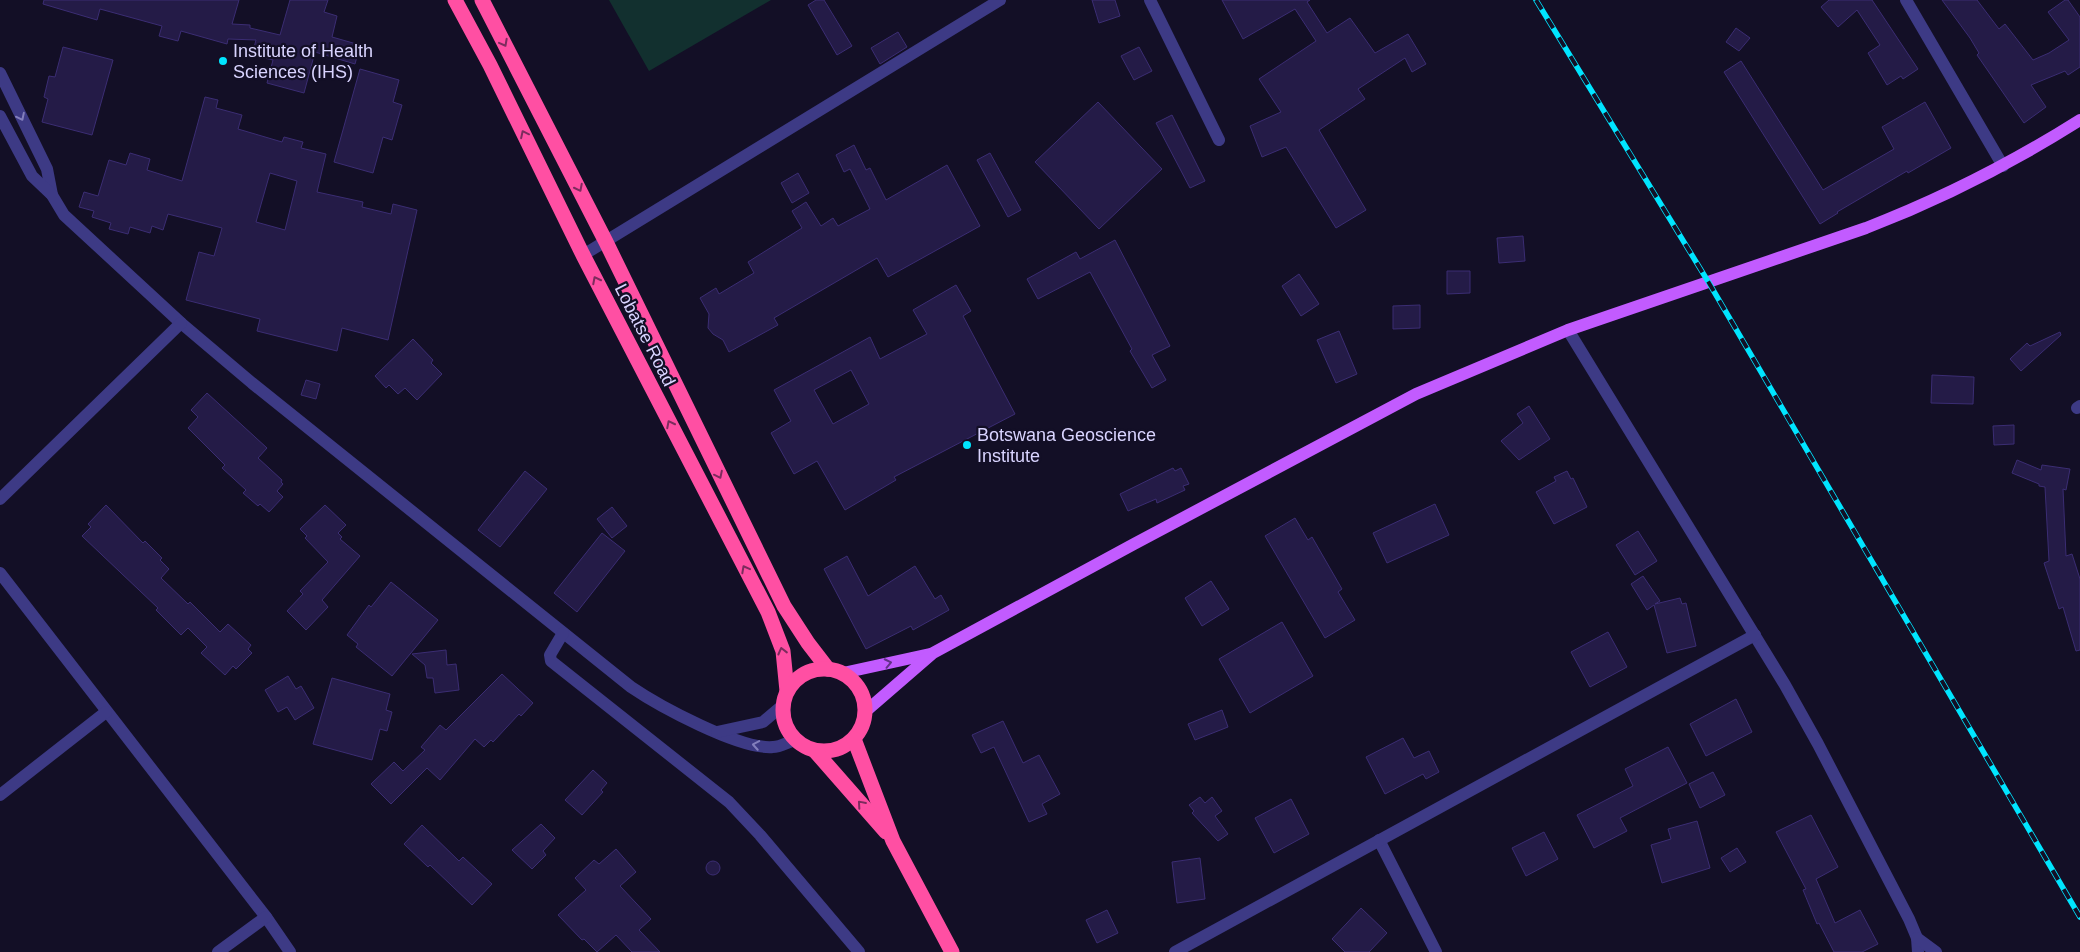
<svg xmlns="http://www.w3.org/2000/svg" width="2080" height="952" font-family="Arial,sans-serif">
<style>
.green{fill:#12302f}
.building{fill:#241b47;stroke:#3b2d73;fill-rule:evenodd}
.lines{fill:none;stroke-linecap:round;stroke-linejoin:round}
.minor{stroke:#3d3a85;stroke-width:12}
.major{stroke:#c25bff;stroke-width:12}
.highway{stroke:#ff4fa3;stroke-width:15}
.rail-casing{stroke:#00e5ff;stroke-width:5.5}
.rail{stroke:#130f26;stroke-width:4;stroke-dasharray:11;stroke-linecap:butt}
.oneway{stroke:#7d2c5e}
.oneway2{stroke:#837fbc}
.oneway3{stroke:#623188}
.poi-dot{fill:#00e5ff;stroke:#130f26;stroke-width:2}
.labels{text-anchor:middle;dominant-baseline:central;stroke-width:4.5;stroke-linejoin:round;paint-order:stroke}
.poi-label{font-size:18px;fill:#d9d4ff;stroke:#130f26;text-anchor:start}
.street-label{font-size:18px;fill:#d9d4ff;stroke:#130f26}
</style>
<rect width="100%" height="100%" fill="#130f26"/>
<path class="green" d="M609 0H771L649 71Z"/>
<g class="building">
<path d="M44 0H239L232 24 250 25V28L280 35 290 0H328L324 12 337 16 332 37 360 45 355 64 315 52 304 93 267 83 273 60 252 55 256 40 228 39 227 44 181 31 178 41 159 36 162 26 100 9 97 20 43 4Z"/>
<path d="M816 0H824L852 46 837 55 808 5Z"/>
<path d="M1092 0H1115L1120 16 1099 23Z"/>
<path d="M1222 0H1310L1307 2 1327 33 1350 18 1375 53 1408 34 1426 64 1412 72 1405 58 1358 89 1365 99 1319 130 1366 210 1336 228 1286 147 1262 157 1250 126 1281 112 1259 79 1316 41 1295 9 1243 39Z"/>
<path d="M1829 0H1872L1918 69 1903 79 1901 76 1887 85 1868 53 1880 45 1857 10 1838 27 1821 7Z"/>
<path d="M1942 0H1977L1999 29 2005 24 2033 60 2049 53 2069 40 2048 12 2065 0H2068L2080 17V67L2068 75 2065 71 2031 85 2046 107 2024 123 1977 55 1979 53 1970 38Z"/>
<path d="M1736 28 1750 38 1739 51 1726 42Z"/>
<path d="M898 32 907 47 880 64 871 48Z"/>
<path d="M63 47 113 60 92 135 42 122 48 99 44 97 49 76 55 77Z"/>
<path d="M1139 47 1152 71 1134 80 1121 56Z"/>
<path d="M1741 61 1823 190 1894 149 1882 127 1925 102 1951 148 1908 173 1907 171 1837 212 1838 213 1820 224 1724 72Z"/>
<path d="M360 69 399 80 393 102 402 105 392 140 383 137 373 173 334 162Z"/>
<path d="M205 97 218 100 216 108 242 115 238 129 282 142 284 137 303 142 301 148 326 154 317 192 363 202 362 207 391 214 393 204 417 210 388 340 342 328 337 351 257 331 260 319 186 300 199 252 214 256 222 228 168 214 163 230 152 226 150 233 130 227 128 234 109 229 111 223 92 217 94 211 79 207 84 192 98 196 109 160 126 165 130 153 150 159 147 170 182 181ZM270 173 297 181 285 230 256 222Z"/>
<path d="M1098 102 1162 169 1099 229 1035 162Z"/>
<path d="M1172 115 1205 181 1190 188 1156 123Z"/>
<path d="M854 145 866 170 870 168 886 200 947 165 980 226 888 277 877 258 774 318 778 325 729 352 723 340 713 334 708 328 709 314 700 298 716 288 719 294 754 273 748 262 802 228 792 211 806 202 821 226 833 218 838 226 870 209 850 169 844 172 836 155Z"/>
<path d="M990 153 1021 210 1008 217 977 160Z"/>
<path d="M798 173 809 193 792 203 781 183Z"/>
<path d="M1523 236 1525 261 1499 263 1497 238Z"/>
<path d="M1115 240 1170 346 1152 355 1166 380 1152 388 1130 351 1132 349 1090 272 1038 299 1027 279 1076 252 1080 259Z"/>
<path d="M1447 271H1470V293L1447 294Z"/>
<path d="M1299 274 1319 304 1301 316 1282 286Z"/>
<path d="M956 285 971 311 963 316 1015 414 894 477 896 480 845 510 817 461 794 474 771 433 791 421 774 390 870 337 880 359 927 334 913 310ZM851 370 869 404 833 424 814 390Z"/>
<path d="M1420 305V328L1393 329V306Z"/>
<path d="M1339 331 1357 374 1336 383 1317 340Z"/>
<path d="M2060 332 2061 335 2021 371 2010 359 2027 343 2030 346Z"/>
<path d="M413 339 433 360 431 363 442 374 417 400 405 388 398 394 389 385 386 388 375 376Z"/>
<path d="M1932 375 1974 377 1973 404 1931 403Z"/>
<path d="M306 380 320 384 316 399 301 395Z"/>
<path d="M207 393 267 448 258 458 282 480 281 482 283 484 277 491 283 497 269 512 260 504 258 506 243 493 246 490 222 468 225 465 188 428 198 417 191 410Z"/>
<path d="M1529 406 1550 439 1519 460 1501 441 1523 423 1517 414Z"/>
<path d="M2014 425V444L1994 445 1993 426Z"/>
<path d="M2017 460 2041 470 2042 465 2070 469 2066 490 2063 489 2066 556 2072 554 2080 579V650L2076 651 2063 607 2059 609 2044 563 2049 561 2045 487 2039 486V484L2012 473Z"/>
<path d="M1173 468 1175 471 1181 468 1189 484 1183 486 1185 490 1157 503 1156 499 1128 511 1120 494Z"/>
<path d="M525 471 547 489 500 547 478 530Z"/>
<path d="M1567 471 1571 479 1573 478 1587 507 1554 524 1536 492 1556 481 1554 477Z"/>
<path d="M1435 504 1449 535 1387 563 1373 533Z"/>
<path d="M106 505 143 543 145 541 162 558 160 560 169 569 161 578 188 604 190 602 220 632 228 624 251 645 248 649 252 653 236 669 233 666 225 675 201 653 207 647 188 628 181 635 156 610 158 608 82 536 91 527 88 524Z"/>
<path d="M325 505 346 525 338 533 342 537 340 539 360 556 322 600 328 607 306 630 287 611 303 594 300 591 328 562 305 538 307 536 300 529Z"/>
<path d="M612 507 627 526 612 538 597 519Z"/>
<path d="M1295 518 1308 540 1312 537 1342 589 1338 592 1355 620 1325 638 1265 536Z"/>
<path d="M1638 531 1657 561 1635 575 1616 545Z"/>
<path d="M602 533 625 551 577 612 554 593Z"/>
<path d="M847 556 868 596 915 566 935 599 941 595 949 610 913 630 911 626 866 649 824 569Z"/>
<path d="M1643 576 1660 601 1655 604 1680 598 1682 604 1686 603 1696 646 1667 653 1654 605 1647 610 1631 584Z"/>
<path d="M1211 581 1229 609 1202 626 1185 598Z"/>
<path d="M391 582 438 620 392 676 356 647 358 644 347 635 369 605 371 607Z"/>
<path d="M1282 622 1313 676 1250 713 1219 659Z"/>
<path d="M1608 632 1627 667 1590 687 1571 652Z"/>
<path d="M446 650 447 665 456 664 459 690 435 693 433 678H427L425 665 412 654Z"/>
<path d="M502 674 533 703 521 716 519 714 493 742 491 740 484 747 475 739 440 780 427 768 391 804 371 784 394 762 403 771 425 750 421 747 440 725 446 730Z"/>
<path d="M288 676 296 689 301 686 314 708 295 720 287 707 278 712 265 690Z"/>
<path d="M332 678 390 694 386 710 392 712 387 731 380 729 372 760 313 744Z"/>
<path d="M1736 699 1752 732 1706 756 1690 724Z"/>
<path d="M1222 710 1228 727 1195 740 1188 724Z"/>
<path d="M1003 721 1023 763 1039 755 1060 794 1042 804 1047 814 1029 822 994 747 981 753 972 735Z"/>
<path d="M1403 738 1414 758 1429 751 1439 772 1426 779 1423 774 1385 794 1366 757Z"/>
<path d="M1668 747 1687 783 1620 818 1627 831 1594 848 1577 815 1633 786 1625 769Z"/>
<path d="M593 770 607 783 601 790 603 792 582 815 565 800Z"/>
<path d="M1713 772 1725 795 1700 808 1689 784Z"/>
<path d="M1200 797 1205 803 1212 797 1222 811 1215 816 1228 834 1218 841 1192 813 1194 811 1189 805Z"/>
<path d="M1291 799 1309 834 1274 853 1255 818Z"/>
<path d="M1811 815 1838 867 1816 879 1835 923 1860 910 1878 944 1862 952H1834L1819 923 1817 924 1803 890 1806 889 1776 832Z"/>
<path d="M1697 821 1710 868 1662 883 1651 845 1671 839 1668 829Z"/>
<path d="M541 824 555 838 543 851 546 855 532 869 512 850Z"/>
<path d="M422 825 459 861 463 857 492 884 472 905 430 865 428 867 404 844Z"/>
<path d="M1544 832 1558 859 1526 876 1512 848Z"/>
<path d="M1737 848 1746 862 1730 872 1721 858Z"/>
<path d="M616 849 636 872 620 886 651 919 639 930 660 952H632L616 935 597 952 584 939 582 940 558 915 586 890 575 878 594 860 599 864Z"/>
<path d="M1200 858 1205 899 1177 903 1172 862Z"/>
<circle cx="713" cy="868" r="7"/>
<path d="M1361 908 1387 933 1369 952H1345L1332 939Z"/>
<path d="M1107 910 1118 933 1097 943 1086 920Z"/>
</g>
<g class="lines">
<g class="minor">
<path d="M1150 0 1219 140"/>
<path d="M1906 0 2003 166"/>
<path d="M0 73 47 169 52 195"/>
<path d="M0 116 32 176 52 195 64 215 181 323 252 383 631 687C659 706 740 750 773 747 780 747 788 742 795 740"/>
<path d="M583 255 1000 0"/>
<path d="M1568 330 1785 685 1818 744 1909 919 1917 938 1918 952"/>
<path d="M2077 408 2080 406"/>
<path d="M0 499 181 323"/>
<path d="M0 573 266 917 290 952"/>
<path d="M563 633 550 655 551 661 729 802 760 835 859 952"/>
<path d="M717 732 763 722 783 705"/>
<path d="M0 795 106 712"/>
<path d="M1379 840 1436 952"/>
<path d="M1917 938 1936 952"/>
<path d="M218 952 266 917"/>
<path d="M1175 952 1755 635"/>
</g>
<g class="major">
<path d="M843 673 930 654"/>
<path d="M866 711 933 653 1134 544 1416 394 1568 330 1866 228C1941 199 2012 163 2080 120"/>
</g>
<g class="highway">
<path d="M455 0 490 65 583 255 768 612 783 651 787 691"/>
<path d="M482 0 606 242 784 606 808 643 828 669"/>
<circle cx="824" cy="710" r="41"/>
<path d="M854 739 893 841 952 952"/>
<path d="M815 751 886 832"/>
</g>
<g class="rail-casing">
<path id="rail" d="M1536 0 1709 283 2080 917"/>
</g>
<use href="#rail" class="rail"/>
</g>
<defs><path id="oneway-chevron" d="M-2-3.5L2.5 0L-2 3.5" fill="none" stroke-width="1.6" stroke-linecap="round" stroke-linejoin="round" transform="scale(1.25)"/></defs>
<g class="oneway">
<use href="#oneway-chevron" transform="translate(504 43) rotate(62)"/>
<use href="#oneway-chevron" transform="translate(524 134) rotate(-116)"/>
<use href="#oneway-chevron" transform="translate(579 188) rotate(63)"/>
<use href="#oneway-chevron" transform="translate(596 280) rotate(-117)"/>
<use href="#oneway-chevron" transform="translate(670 424) rotate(-117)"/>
<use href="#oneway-chevron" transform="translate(719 475) rotate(64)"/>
<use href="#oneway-chevron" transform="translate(745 569) rotate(-118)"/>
<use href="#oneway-chevron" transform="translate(782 651) rotate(-104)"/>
<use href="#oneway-chevron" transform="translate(861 804) rotate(-131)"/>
</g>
<g class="oneway2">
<use href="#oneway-chevron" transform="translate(21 117) rotate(64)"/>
<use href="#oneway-chevron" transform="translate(756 745) rotate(-170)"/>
</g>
<use class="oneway3" href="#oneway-chevron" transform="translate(888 663) rotate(-12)"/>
<g class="poi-dot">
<circle cx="223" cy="61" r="5"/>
<circle cx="967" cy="445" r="5"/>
</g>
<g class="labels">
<g class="poi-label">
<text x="233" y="51">Institute of Health<tspan x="233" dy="21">Sciences (IHS)</tspan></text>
<text x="977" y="435">Botswana Geoscience<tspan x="977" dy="21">Institute</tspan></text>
</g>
<g class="street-label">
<text transform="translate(645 335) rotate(63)">Lobatse Road</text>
</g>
</g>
</svg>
